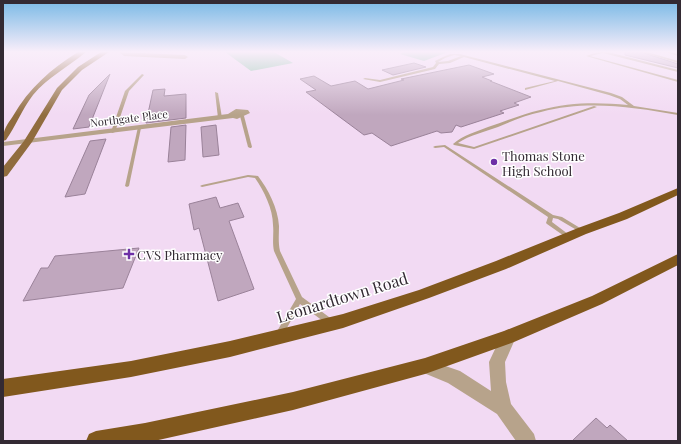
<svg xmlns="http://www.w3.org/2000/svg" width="681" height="444" font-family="'Playfair Display',serif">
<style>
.green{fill:#88c4a6}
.building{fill:#c0a7be;stroke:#9a8299}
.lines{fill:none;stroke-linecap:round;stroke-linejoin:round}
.lane{fill:#b7a38b;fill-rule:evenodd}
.street{fill:#b7a38b;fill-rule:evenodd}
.primary{fill:#906c3e;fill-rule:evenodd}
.highway{fill:#81581d;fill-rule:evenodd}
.poi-dot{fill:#6d30a6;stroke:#fff;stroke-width:1.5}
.labels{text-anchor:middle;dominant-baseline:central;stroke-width:3;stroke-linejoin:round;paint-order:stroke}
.far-street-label{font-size:11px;fill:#332a33;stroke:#fff}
.poi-label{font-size:13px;fill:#332a33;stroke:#fff;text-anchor:start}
.near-street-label{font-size:16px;fill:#332a33;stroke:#fff}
</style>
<rect width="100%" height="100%" fill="#f2daf3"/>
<g class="green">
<path d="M225 52H274L293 63 251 71Z"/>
<path d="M404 52H448L424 61 400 54Z"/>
</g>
<g class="building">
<path d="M625 52H641L678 64V68L625 55Z"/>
<path d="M414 63 426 67 393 75 382 70Z"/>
<path d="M469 65 494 74 482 77 492 81H490L531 97 514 103 519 105 500 111 504 113 461 127 456 125 452 132 441 133 437 131 391 146 372 133 364 135 306 92 316 90 300 79 314 76 331 86 355 81 368 89 404 80 401 79Z"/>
<path d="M110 74 89 127 73 129 89 95Z"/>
<path d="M165 89 164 96 186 94V118L146 123 153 90Z"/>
<path d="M186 125 185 160 168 162 171 127Z"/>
<path d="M216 125 219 155 203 157 201 127Z"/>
<path d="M106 139 85 194 65 197 90 141Z"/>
<path d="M216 197 220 208 238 203 244 217 229 221 254 289 218 301 199 228 194 230 189 204Z"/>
<path d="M139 248 123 288 23 301 41 268H48L55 256Z"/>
<path d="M596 418 607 428 610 425 628 441H572Z"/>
</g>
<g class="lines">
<g class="lane">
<path d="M598 52H608L678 70V72L603 53 590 56 678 80V82L586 56Z"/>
<path d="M642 52H647L678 61V63Z"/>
<path d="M666 52H671L678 54V56Z"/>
<path d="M450 54H460L611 93 622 97 634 106 678 113V115C633 107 586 100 541 112 526 115 512 121 498 127 484 132 470 135 458 143L474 147 594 106 597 107 474 149 454 145 453 144C463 135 476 132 488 127 506 121 523 114 540 110 569 102 599 102 628 105L620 99 609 95 558 81 525 90V88L555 81 464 57 450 63 439 64 435 69 380 82 363 79 365 78 380 80 433 67 436 63 435 61 443 57ZM454 55 461 56 448 61 438 62 445 58Z"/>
<path d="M142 74 144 75 129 91 115 132 112 133 111 132 125 91Z"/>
<path d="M215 92 218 93 222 118 220 119 218 118Z"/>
<path d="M241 115 244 116 252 147 251 148H250L248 147 240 116Z"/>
<path d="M138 127 141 128 129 186 127 187 125 186Z"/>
<path d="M445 145 553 215 562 217 585 231 584 232H580L558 219 553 218 552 222 572 237 571 238H567L547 224 546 223 548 217 444 147 435 148 433 147 435 146Z"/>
<path d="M248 175 258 176C268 189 278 208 279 226 279 234 278 242 280 251L302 297 333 320 334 322 333 324 330 325 327 324 300 304 282 337 279 338 276 337 275 335 276 333 296 299 274 251C272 242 274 234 273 225 273 209 264 191 255 178L248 177 202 187 200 186 202 185Z"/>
</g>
<g class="street">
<path d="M119 52 185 55 188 57 185 59 124 56Z"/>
<path d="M236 109 248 110 250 113 237 119 233 118 3 146V142L228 114Z"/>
<path d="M508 330 513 332 516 337 505 362 506 382 511 404 534 434 536 441H516L497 414 448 383 419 371 417 366 419 361 425 359 460 371 491 391 489 362 503 332Z"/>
</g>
<g class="primary">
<path d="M78 52H86C68 67 48 77 33 95 22 109 16 126 6 140L3 141C3 129 7 125 13 116 29 88 51 69 78 52Z"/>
<path d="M101 52H109L82 70 62 90 32 142 7 176 3 177V167L24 141 57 88 78 67Z"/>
</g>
<g class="highway">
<path d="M678 188V195L627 219 586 234 506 269 429 298 343 328 230 357 131 377 3 397V379L131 361 230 341 343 314 419 290 496 261 578 228 619 213Z"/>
<path d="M678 254V265L602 304 514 342 425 374 293 410 154 441H86L89 434 96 431 145 423 293 392 425 358 504 331 592 296Z"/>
</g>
</g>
<linearGradient id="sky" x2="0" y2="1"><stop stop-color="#79b9e6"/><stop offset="0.45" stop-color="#f9eefa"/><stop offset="1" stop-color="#f9eefa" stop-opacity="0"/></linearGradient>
<rect width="681" height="115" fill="url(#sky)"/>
<g class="poi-dot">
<circle cx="494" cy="162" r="4"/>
<path d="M127 248h4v4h4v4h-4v4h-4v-4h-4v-4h4z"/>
</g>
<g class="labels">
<g class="far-street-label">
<text transform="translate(129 118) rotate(-7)">Northgate Place</text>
</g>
<g class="poi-label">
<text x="502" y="155">Thomas Stone<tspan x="502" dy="15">High School</tspan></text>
<text x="137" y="254">CVS Pharmacy</text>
</g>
<g class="near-street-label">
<text transform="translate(342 297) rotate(-17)">Leonardtown Road</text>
</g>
</g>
<rect width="681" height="444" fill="none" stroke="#332a33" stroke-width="8"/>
</svg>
